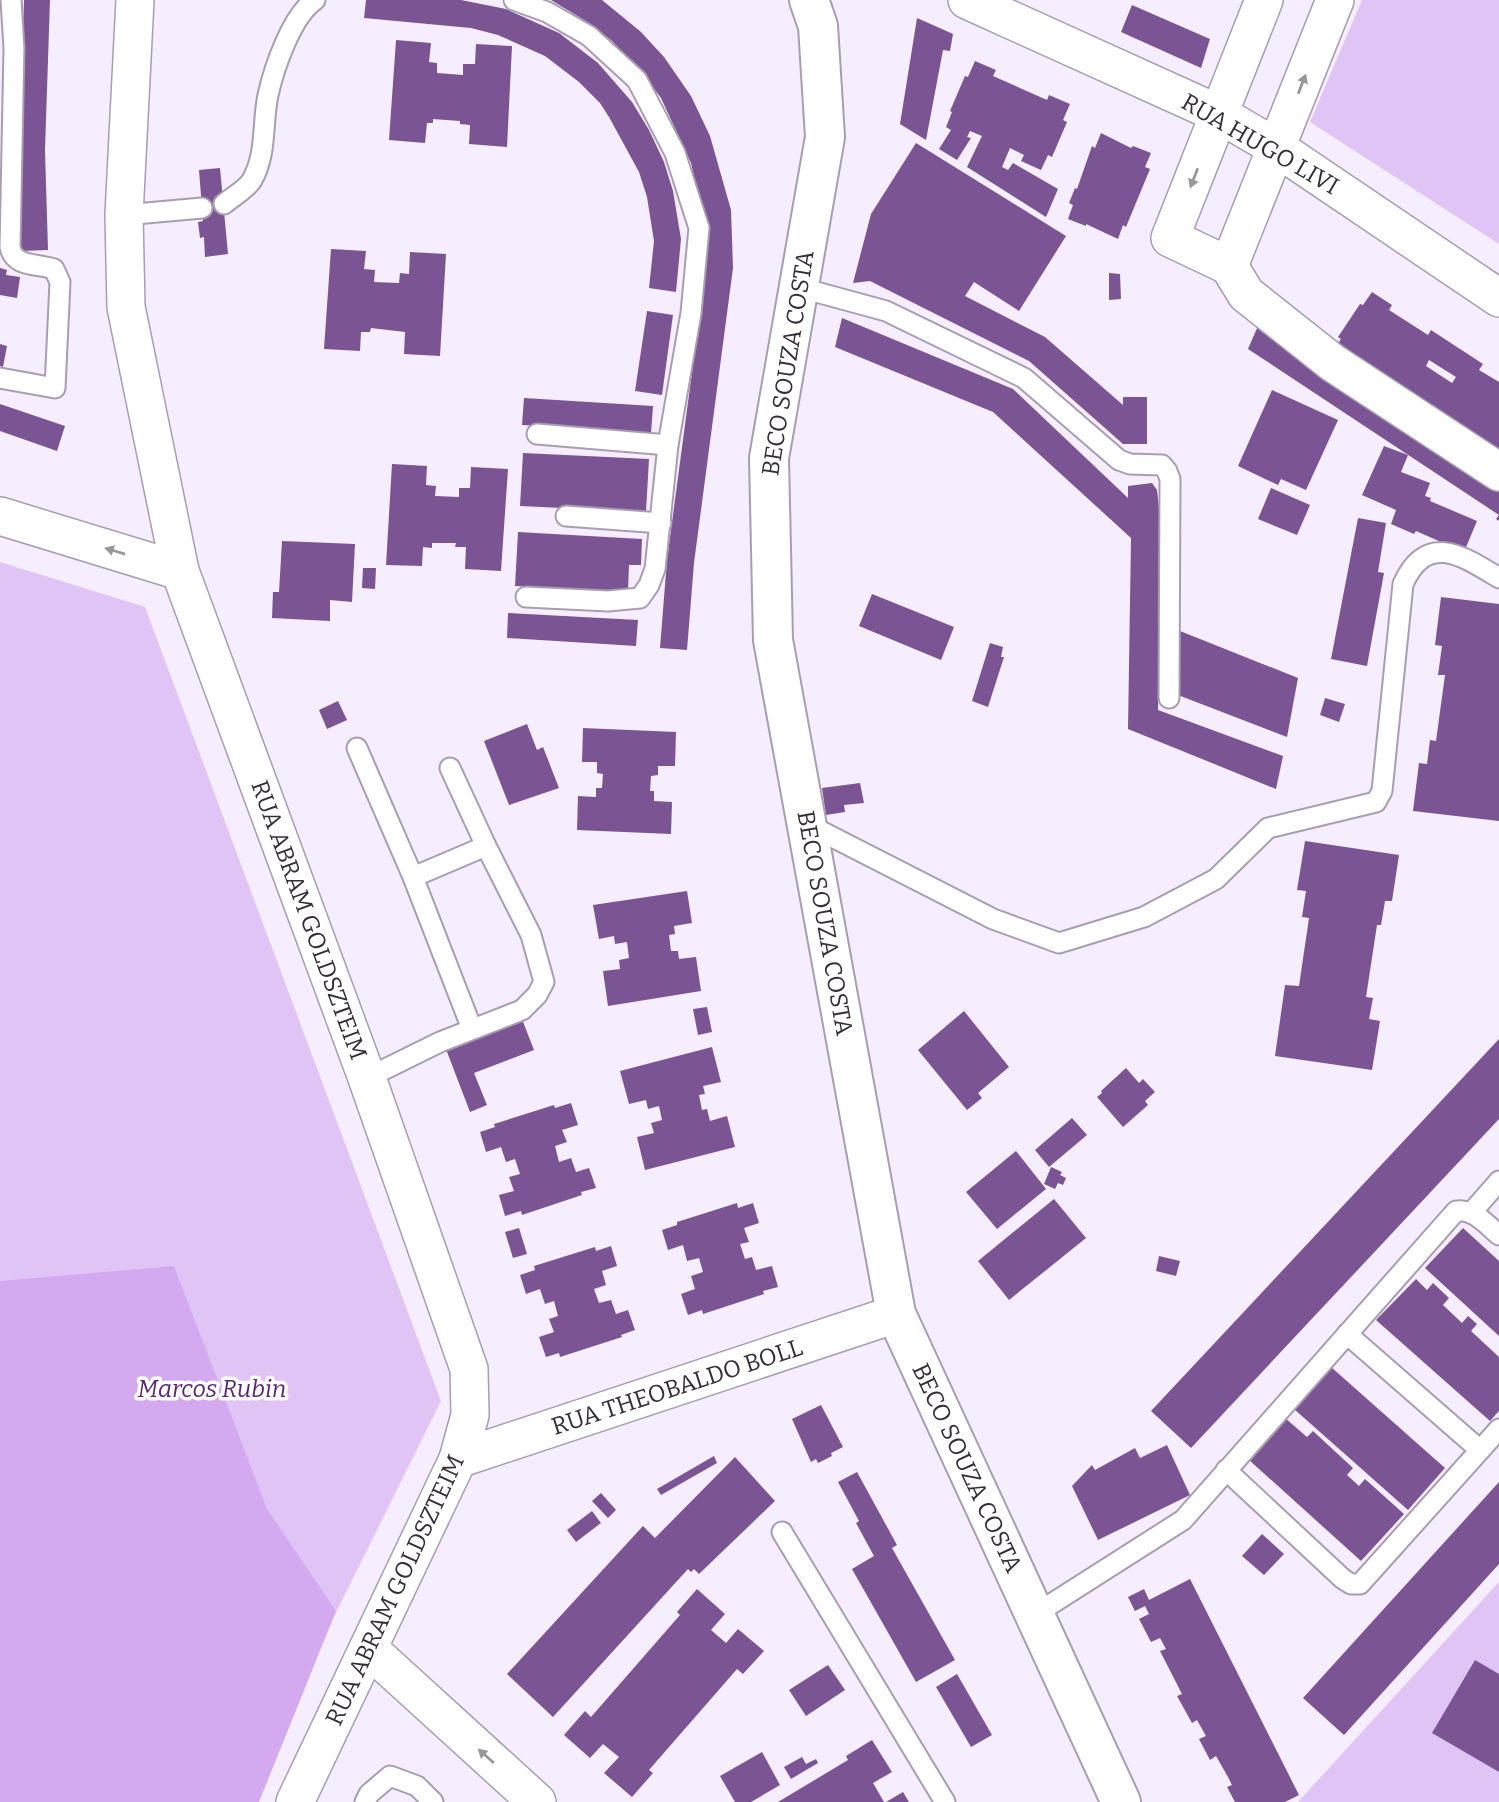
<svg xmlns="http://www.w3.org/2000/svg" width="1499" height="1802" font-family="Bitter,serif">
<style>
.green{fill:#e1c4f6}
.forest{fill:#d3aaf0}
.building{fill:#7b5494;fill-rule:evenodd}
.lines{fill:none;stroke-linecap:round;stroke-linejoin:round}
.service-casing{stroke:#a99db1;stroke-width:23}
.minor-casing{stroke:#a99db1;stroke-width:40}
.tertiary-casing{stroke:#a99db1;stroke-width:42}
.service{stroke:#fff;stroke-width:19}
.minor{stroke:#fff;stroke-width:37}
.tertiary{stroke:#fff;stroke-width:38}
.oneway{fill:#9a979b}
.labels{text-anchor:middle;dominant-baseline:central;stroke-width:7;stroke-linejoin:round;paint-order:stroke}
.street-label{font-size:24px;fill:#342f37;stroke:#fff}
.park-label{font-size:24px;font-style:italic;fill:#5a2677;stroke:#fff}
</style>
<rect width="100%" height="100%" fill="#f6edfe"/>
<g class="green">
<path d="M1362 0H1499V244L1310 122Z"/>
<path d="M0 562 145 607 441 1401 242 1802H0Z"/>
<path d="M1499 1582V1802H1298Z"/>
</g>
<path class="forest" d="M174 1266 267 1509 336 1611 259 1802H0V1281Z"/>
<g class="building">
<path d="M24 0H50L45 150 48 250 21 251 19 150Z"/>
<path d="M366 0H461L506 9 559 33 598 63 632 102 649 130 664 162 673 191 681 239 676 292 649 288 654 241 647 197 639 172 609 117 600 103 579 82 545 56 498 35 471 28 364 18Z"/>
<path d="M551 0H602L641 32 664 57 691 96 710 136 731 210 733 268 694 563 687 650 660 648 667 560 706 267 703 214 691 163 661 98 643 74 612 41 589 23Z"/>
<path d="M1132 5 1210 39 1201 68 1121 32Z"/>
<path d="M917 18 953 34 950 51 943 50 926 140 900 124Z"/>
<path d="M396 40 431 43 429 62 437 63V73L463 75V64H475L476 44 512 46 507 147 469 144 470 125 460 124V121L433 119V123H427L425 143 389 140Z"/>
<path d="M975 61 996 70 993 76 1047 100 1049 95 1070 104 1063 120 1067 122 1052 157 1048 155 1041 170 1021 161 1024 155 1010 148 1002 167 1008 170 1013 163 1058 189 1046 217 967 167 982 136 970 131 967 137 971 138 957 160 939 149 951 130 946 127 952 112 950 111 965 76 968 77Z"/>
<path d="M1101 133 1131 148 1133 146 1151 153 1145 167 1150 169 1126 227 1123 225 1118 239 1086 224V226L1068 219 1073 205 1069 203 1075 188 1077 189 1092 146 1095 148Z"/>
<path d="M916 143 1066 236 1019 311 974 282 965 296 1045 337 1123 405V397H1147V444H1123L1029 361 870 281 853 283 871 214Z"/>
<path d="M220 168 228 254 205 257 204 237 200 238 198 222 203 221 199 170Z"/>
<path d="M331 249 366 251 364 269 375 270 374 282 399 283 400 273 409 274 410 252 446 254 440 356 404 354 405 332 371 328 370 332H361L360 351 324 349Z"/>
<path d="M0 268 7 270 6 275 20 277 17 298 0 295Z"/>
<path d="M1109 273 1120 274 1121 299 1109 300Z"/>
<path d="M1372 292 1392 305 1389 310 1428 335 1431 330 1483 364 1479 370 1499 382V456L1332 352 1341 339 1338 337 1360 304 1363 305ZM1429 360 1456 377 1452 383 1426 366Z"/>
<path d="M647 311 673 315 662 395 635 391Z"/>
<path d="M842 318 1013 389 1128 498V486L1152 483 1157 490 1163 547 1158 710 1283 756 1276 789 1128 729 1131 538 993 412 835 347Z"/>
<path d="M1258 326 1499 489V521L1496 519 1499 515 1248 349Z"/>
<path d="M0 344 7 346 3 367 0 366Z"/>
<path d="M1272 390 1338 420 1306 490 1281 479 1278 485 1238 466Z"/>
<path d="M524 398 653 406 651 433 522 425Z"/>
<path d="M0 404 65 426 57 451 0 431Z"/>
<path d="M1384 446 1408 455 1401 472 1430 483 1425 496 1431 498 1430 501 1477 521 1464 552 1416 531 1414 534 1391 524 1396 510 1362 495Z"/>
<path d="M523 453 649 459 646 512 520 506Z"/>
<path d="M392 464 427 466 426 485 436 486 435 496 459 497V488H470L471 467 508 469 501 571 465 569 466 547H455L456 543H432V548L423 547 422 566 386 565Z"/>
<path d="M1271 488 1310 505 1297 535 1258 519Z"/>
<path d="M1358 518 1386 523 1378 572 1384 573 1367 666 1331 659Z"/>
<path d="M518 532 642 539 641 565H629L628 592 515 586Z"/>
<path d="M282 541 355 544 352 602 330 600V621L272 618 273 592H279Z"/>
<path d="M363 568H376L375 589 362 588Z"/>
<path d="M872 594 954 627 941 660 859 626Z"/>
<path d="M1441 597 1499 604V821L1413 811 1419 763 1427 764 1430 740 1436 741 1445 675H1438L1442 646 1435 645Z"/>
<path d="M508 613 638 620 636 646 507 638Z"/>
<path d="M1180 631 1298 678 1287 737 1178 695Z"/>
<path d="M990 643 1003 647 1001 657H1004L988 707 972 701Z"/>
<path d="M1325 698 1345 704 1339 722 1320 715Z"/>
<path d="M338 701 347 720 327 729 319 710Z"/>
<path d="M527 724 537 750 543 747 559 788 509 805 484 741Z"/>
<path d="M583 728 676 732 675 766H658V775L651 776 650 791H654V801L672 802 671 834 577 830 578 796 596 797V788H602L603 774 597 773V762H582Z"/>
<path d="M860 783 864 803 844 805 845 812 826 815 822 788Z"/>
<path d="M1305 841 1399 855 1392 901H1385L1381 925H1377L1366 997 1373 998 1369 1019 1380 1021 1372 1070 1275 1056 1285 985 1299 986 1309 918 1302 917 1306 891 1297 890Z"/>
<path d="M687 891 692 923 674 926 675 934 669 935 671 951H678L679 959 696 957 701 991 608 1006 603 971 620 969 619 960 629 958 627 942 615 944 614 936 599 939 593 905Z"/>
<path d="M707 1007 712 1032 698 1035 693 1009Z"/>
<path d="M964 1011 1009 1067 978 1093 982 1098 967 1110 918 1050Z"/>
<path d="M520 1014 534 1050 474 1073 487 1105 470 1112 444 1044Z"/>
<path d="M1499 1039V1119L1191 1448 1151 1411Z"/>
<path d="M712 1047 721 1082 703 1086 705 1094 699 1095 702 1110 707 1109 710 1121 727 1116 735 1147 645 1170 637 1137 654 1133 651 1123 662 1120 659 1106 648 1109 646 1100 629 1104 620 1071Z"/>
<path d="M1126 1068 1139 1083 1143 1079 1155 1092 1145 1101 1148 1105 1123 1127 1097 1097 1102 1093 1101 1091Z"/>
<path d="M571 1103 578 1125 562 1130 567 1142 555 1146 559 1162 571 1158 576 1172 589 1168 596 1188 581 1192 582 1195 522 1215 521 1211 505 1216 499 1195 514 1191 509 1177 520 1174 515 1159 506 1162 501 1147 486 1152 480 1132 495 1127 494 1124 554 1105 555 1108Z"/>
<path d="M1072 1118 1087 1135 1049 1167 1035 1150Z"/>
<path d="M1016 1151 1046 1189 997 1229 966 1192Z"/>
<path d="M1051 1167 1062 1172 1060 1175 1066 1178 1063 1185 1058 1183 1055 1189 1044 1184Z"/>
<path d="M1054 1199 1086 1238 1009 1300 978 1261Z"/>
<path d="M737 1203 738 1208 753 1203 759 1223 744 1228 749 1242 740 1244 745 1259 752 1257 756 1270 772 1266 778 1287 763 1291 764 1294 703 1314 702 1310 688 1315 681 1294 695 1289 691 1276 703 1272 699 1258 687 1261 683 1245 668 1250 662 1230 677 1225V1222Z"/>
<path d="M519 1228 527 1254 513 1258 505 1232Z"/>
<path d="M1463 1228 1499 1261V1336L1425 1268Z"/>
<path d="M611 1246 617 1266 602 1271 606 1285 594 1289 599 1303 611 1300 616 1314 628 1310 635 1330 621 1335 622 1337 560 1357 559 1353 546 1357 539 1337 554 1332 549 1319 558 1316 554 1301 545 1304 540 1289 526 1294 520 1275 535 1270 534 1266 595 1247 596 1251Z"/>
<path d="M1159 1256 1180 1261 1176 1276 1156 1271Z"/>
<path d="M1416 1279 1427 1290 1433 1283 1449 1298 1443 1305 1462 1323 1468 1316 1477 1324 1471 1331 1499 1357V1411L1490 1421 1376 1320Z"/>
<path d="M1331 1367 1445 1468 1408 1510 1294 1409Z"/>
<path d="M821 1405 843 1447 831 1453 832 1456 818 1463 816 1459 811 1462 792 1419Z"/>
<path d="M1285 1418 1307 1437 1313 1431 1353 1468 1347 1475 1359 1486 1365 1479 1404 1514 1361 1561 1248 1459Z"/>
<path d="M1167 1445 1190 1495 1098 1540 1072 1486 1092 1465 1095 1470 1135 1448 1140 1458Z"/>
<path d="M714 1456 717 1463 661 1495 657 1489Z"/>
<path d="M735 1457 775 1501 699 1574 694 1569 691 1572 688 1569 553 1717 507 1674 643 1526 655 1538Z"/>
<path d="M857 1472 897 1545 892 1548 955 1660 916 1682 852 1569 874 1556 856 1523 859 1521 838 1482Z"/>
<path d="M1499 1482V1564L1344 1735 1303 1698Z"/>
<path d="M601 1493 616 1510 608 1518 592 1501Z"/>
<path d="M592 1511 601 1523 576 1542 567 1530Z"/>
<path d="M1262 1534 1284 1554 1264 1575 1242 1556Z"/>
<path d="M1190 1579 1299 1795 1285 1802H1235L1227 1787 1232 1785 1228 1777 1216 1756 1210 1760 1199 1739 1206 1736 1197 1720 1192 1723 1177 1696 1182 1694 1160 1651 1166 1649 1160 1638 1151 1642 1139 1619 1149 1614 1145 1606 1135 1611 1128 1597 1144 1589 1149 1600Z"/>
<path d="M697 1589 725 1614 711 1630 726 1643 738 1629 764 1651 743 1674 737 1669 649 1770 653 1773 632 1797 604 1773 619 1757 603 1744 590 1758 564 1735 585 1711 591 1717 680 1615 677 1612Z"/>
<path d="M1475 1660 1499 1674V1772L1432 1733Z"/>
<path d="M828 1665 845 1690 806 1716 789 1690Z"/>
<path d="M957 1674 992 1735 971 1747 936 1687Z"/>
<path d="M872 1740 892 1772 873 1783 884 1802H778L848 1760 846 1756Z"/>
<path d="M762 1752 780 1785 751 1802H735L720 1776Z"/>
<path d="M802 1757 806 1764 816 1759 818 1763 791 1779 784 1767Z"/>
<path d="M903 1792 909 1802H886Z"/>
</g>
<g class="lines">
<g class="service-casing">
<g id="service">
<path d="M514 0 547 12 589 36 637 80 675 153 699 228 691 313 668 445 655 569 649 585 640 598 608 601 526 597"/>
<path d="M224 204C232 197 247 189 252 180 267 154 262 123 268 95 274 68 292 15 315 0"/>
<path d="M124 215 202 208"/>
<path d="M798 287 886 311 1024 378 1119 460 1130 464 1162 465 1167 471 1170 479 1169 698"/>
<path d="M0 378 55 388 60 282 54 269C38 263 14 268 10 247L14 48 11 0"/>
<path d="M537 434 668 445"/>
<path d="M566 516 661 523"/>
<path d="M357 748 413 877 472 1029"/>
<path d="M807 824 993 919 1059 943 1144 917 1216 879 1268 828 1376 802 1382 791 1403 584C1427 531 1463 556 1499 578"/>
<path d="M413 877 486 846"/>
<path d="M367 1078 440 1042 522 1010 537 995 544 982 531 935 486 846 450 768"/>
<path d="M1471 1213 1499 1181"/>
<path d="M1347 1334 1480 1450"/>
<path d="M1226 1470 1343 1579 1351 1584H1360L1499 1429"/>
<path d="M782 1532 945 1802"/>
<path d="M1034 1615 1183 1520 1456 1211C1473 1208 1487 1225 1499 1235"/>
<path d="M365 1802 369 1794 390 1776 417 1786 433 1802"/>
</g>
</g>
<g class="minor-casing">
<g id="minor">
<path d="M135 0 124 215 126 307 180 571 367 1078 469 1369 470 1415 458 1459 295 1802"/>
<path d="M967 0 1219 114 1277 148 1499 298"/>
<path d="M1229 266 1246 294 1333 363 1499 472"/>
<path d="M1229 266 1170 238 1264 0"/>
<path d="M1229 266 1335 0"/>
<path d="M0 516 180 571"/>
<path d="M458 1459 896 1314"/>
<path d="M369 1649 537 1802"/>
</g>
</g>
<g class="tertiary-casing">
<path id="tertiary" d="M809 0 818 26 825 137 769 458 773 640 896 1314 1121 1802"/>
</g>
<use href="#service" class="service"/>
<use href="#minor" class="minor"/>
<use href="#tertiary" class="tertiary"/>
</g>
<defs><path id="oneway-solid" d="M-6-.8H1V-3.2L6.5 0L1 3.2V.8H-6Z" transform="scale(1.75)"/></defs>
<g class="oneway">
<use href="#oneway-solid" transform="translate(1302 84) rotate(-69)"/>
<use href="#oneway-solid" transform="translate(1194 178) rotate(111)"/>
<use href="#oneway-solid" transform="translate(115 551) rotate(-163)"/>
<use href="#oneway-solid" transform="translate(486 1756) rotate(-138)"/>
</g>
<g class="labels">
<g class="street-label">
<text transform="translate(1260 144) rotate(30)">RUA HUGO LIVI</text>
<text transform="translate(788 363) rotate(-81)">BECO SOUZA COSTA</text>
<text transform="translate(309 920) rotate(70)">RUA ABRAM GOLDSZTEIM</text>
<text transform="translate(825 923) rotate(80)">BECO SOUZA COSTA</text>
<text transform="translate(677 1387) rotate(-18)">RUA THEOBALDO BOLL</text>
<text transform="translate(967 1468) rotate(65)">BECO SOUZA COSTA</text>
<text transform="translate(395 1590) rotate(-65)">RUA ABRAM GOLDSZTEIM</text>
</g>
<g class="park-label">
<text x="212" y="1389">Marcos Rubin</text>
</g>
</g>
</svg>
